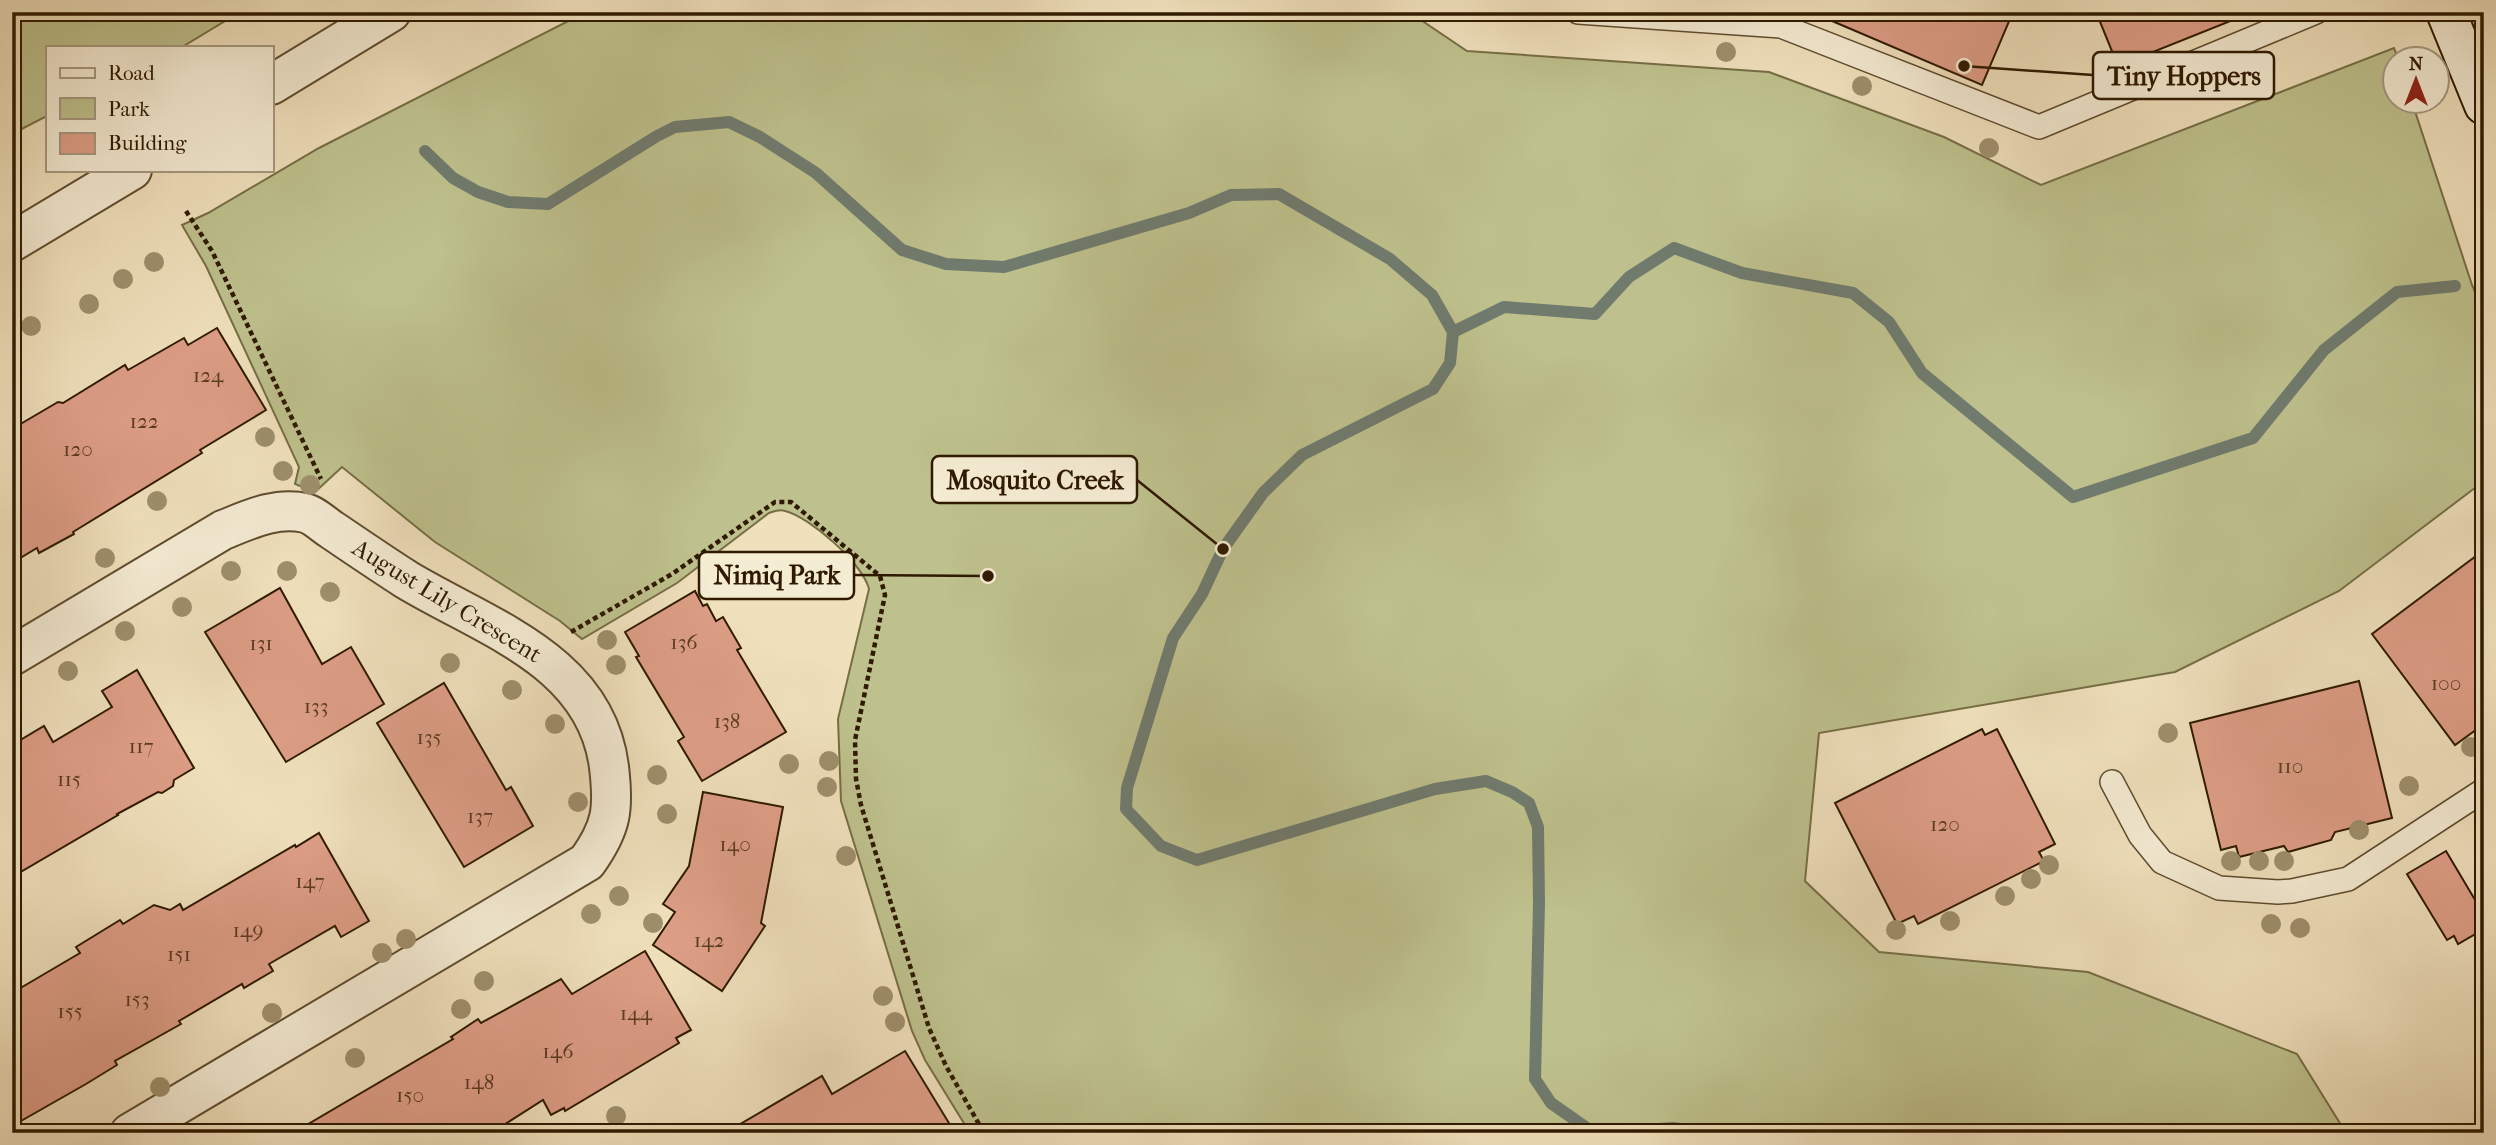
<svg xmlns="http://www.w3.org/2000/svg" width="2496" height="1145" font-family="'IM FELL French Canon',serif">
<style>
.green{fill:#bec18d;stroke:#766e46;stroke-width:2}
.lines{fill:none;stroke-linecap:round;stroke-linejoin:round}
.stream{stroke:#707b6e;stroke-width:12}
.building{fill:#de9e87;stroke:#2f1a00;stroke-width:2}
.service-casing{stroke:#5f4c2f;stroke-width:26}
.minor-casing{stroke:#5f4c2f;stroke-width:42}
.tertiary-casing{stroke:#5f4c2f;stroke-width:42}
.secondary-casing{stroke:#2f1a00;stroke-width:42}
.path{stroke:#2f1a00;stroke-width:4.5;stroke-dasharray:5 3.5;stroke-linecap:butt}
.service{stroke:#f5ecd4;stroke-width:23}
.minor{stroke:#f5ecd4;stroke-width:38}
.tertiary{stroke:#f5ecd4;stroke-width:38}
.secondary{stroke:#f5ecd4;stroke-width:38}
.tree{fill:#9e8f6c}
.labels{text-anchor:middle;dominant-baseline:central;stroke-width:7;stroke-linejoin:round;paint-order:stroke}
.number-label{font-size:21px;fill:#5b3b22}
.street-label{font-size:24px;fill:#2f1a00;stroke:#f5ecd4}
.leader{fill:none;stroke:#2f1a00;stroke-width:2.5}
.callout-dot{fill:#2f1a00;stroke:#f5ecd4;stroke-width:2.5}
.callout{fill:#f5ecd4;stroke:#2f1a00;stroke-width:2.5}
.callout-label{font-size:26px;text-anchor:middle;font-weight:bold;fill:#2f1a00}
</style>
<rect width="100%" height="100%" fill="#f0e1bd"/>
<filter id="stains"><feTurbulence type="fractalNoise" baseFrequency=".00286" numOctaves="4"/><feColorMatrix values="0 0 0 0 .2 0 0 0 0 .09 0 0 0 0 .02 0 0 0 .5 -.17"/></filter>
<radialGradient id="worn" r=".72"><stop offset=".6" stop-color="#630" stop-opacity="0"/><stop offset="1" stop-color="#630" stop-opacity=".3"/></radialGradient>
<g class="green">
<path d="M12 12H240L182 47H47V116L12 134Z"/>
<path d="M586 12H1409L1467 51 1769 72 1944 137 2041 185 2394 48 2398 59 2394 60V102H2412L2472 285 2484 313V481L2339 591 2175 672 1819 733 1805 881 1879 952 2088 972 2297 1054 2346 1133H970L925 1060 912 1031 841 801 838 719 869 589C863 564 810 517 785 511 780 509 775 511 769 513L677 583 582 639 560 621 435 542 342 467 315 492 295 484 299 467 206 266 182 225 208 213 319 148Z"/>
</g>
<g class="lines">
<g class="stream">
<path d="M425 151 453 178 478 192 508 202 548 204 657 136 675 127 729 122 760 137 816 173 902 250 946 264 1004 267 1189 213 1231 195 1279 194 1390 259 1432 295 1453 332 1450 363 1433 389 1302 455 1263 493 1223 549 1202 594 1173 638 1127 788 1126 809 1161 846 1197 860 1435 789 1486 781 1512 792 1529 803 1538 827 1539 903 1535 1079 1551 1103 1591 1131 1620 1132 1673 1128 1707 1133"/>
<path d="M1453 332 1504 307 1595 314 1629 277 1674 248 1742 273 1853 293 1889 322 1922 373 2073 497 2253 438 2324 350 2397 292 2455 286"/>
</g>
</g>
<g class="building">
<path d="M1811 12H2013L1982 85Z"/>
<path d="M2096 12H2247L2248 14 2118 66Z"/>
<path d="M217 328 266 410 200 450 202 453 73 532 74 534 39 553 37 548 12 563V429L58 402 63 403 125 365 128 370 184 338 188 345Z"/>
<path d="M2484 550V724L2455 745 2372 634Z"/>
<path d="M280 588 322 664 351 647 384 704 286 762 205 632Z"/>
<path d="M695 591 703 606 707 604 716 621 723 617 741 648 737 650 786 732 702 781 678 741 684 737 636 657 639 656 625 632Z"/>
<path d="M137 670 194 768 174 780 173 786 162 793 158 792 117 814 118 815 12 877V745L44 726 53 742 112 707 102 691Z"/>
<path d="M2359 681 2392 818 2335 832 2331 840 2288 852 2284 846 2239 857 2236 846 2221 850 2190 723Z"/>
<path d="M444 683 506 790 511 787 533 826 464 867 377 723Z"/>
<path d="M1982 729 1985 735 1997 729 2055 844 2039 852 2044 861 1918 924 1914 916 1897 924 1835 803Z"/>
<path d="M703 792 783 807 761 923 765 926 722 991 653 945 675 912 663 904 689 866Z"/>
<path d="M319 833 369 921 341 937 335 926 269 964 273 971 244 988 242 984 179 1021 181 1024 115 1061 117 1065 86 1084 12 1126V993L80 953 76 947 120 920 123 924 154 905 170 910 180 904 183 910 295 845 296 847Z"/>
<path d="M2446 851 2484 915V929L2458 944 2454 936 2447 940 2407 874Z"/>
<path d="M645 951 691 1030 676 1038 679 1043 565 1111 564 1108 551 1115 543 1100 491 1133H293L453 1039 451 1037 478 1019 481 1023 561 979 572 994Z"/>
<path d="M905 1051 955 1133H725L822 1076 832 1094Z"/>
</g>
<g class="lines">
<g class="service-casing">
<g id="service">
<path d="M1578 12 1781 26 2039 127 2316 12"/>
<path d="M2112 782 2140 835 2162 862 2219 888 2278 892 2292 891 2348 879 2484 790"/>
</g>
</g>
<g class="minor-casing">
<path id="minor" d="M12 656 223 530C248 520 277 506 305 513 314 515 324 525 332 530 357 547 382 564 407 580 487 628 596 661 609 767 614 809 612 827 587 862L130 1133"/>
</g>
<g class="tertiary-casing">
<g id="tertiary">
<path d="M271 85 391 12"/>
<path d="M12 242 132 170"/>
</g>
</g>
<g class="secondary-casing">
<path id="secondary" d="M2446 12 2484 105"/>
</g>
<g class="path">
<path d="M186 211 212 251 321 479"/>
<path d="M571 632 672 574 775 502H791L880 576 885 595 855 740 856 779 861 805 929 1028 946 1066 984 1133"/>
</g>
<use href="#service" class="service"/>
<use href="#minor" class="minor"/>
<use href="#tertiary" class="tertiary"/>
<use href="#secondary" class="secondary"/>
</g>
<g class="tree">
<circle cx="1726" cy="52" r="10"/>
<circle cx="1862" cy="86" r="10"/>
<circle cx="1989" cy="148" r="10"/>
<circle cx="154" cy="262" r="10"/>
<circle cx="123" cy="279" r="10"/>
<circle cx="89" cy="304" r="10"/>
<circle cx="31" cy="326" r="10"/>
<circle cx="265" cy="437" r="10"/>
<circle cx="283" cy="471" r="10"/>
<circle cx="310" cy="485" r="10"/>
<circle cx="157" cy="501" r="10"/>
<circle cx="105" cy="558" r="10"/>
<circle cx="231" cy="571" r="10"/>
<circle cx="287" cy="571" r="10"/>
<circle cx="330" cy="592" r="10"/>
<circle cx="182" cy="607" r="10"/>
<circle cx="125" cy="631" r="10"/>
<circle cx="607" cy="640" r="10"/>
<circle cx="450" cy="663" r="10"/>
<circle cx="616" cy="665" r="10"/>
<circle cx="68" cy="671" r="10"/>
<circle cx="512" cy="690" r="10"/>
<circle cx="555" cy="724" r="10"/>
<circle cx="2168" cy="733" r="10"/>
<circle cx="2471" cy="747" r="10"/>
<circle cx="829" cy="761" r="10"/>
<circle cx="789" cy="764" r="10"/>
<circle cx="657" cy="775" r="10"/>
<circle cx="2409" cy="786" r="10"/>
<circle cx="827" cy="787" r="10"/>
<circle cx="578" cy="802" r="10"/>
<circle cx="667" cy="814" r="10"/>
<circle cx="2359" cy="830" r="10"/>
<circle cx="846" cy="856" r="10"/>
<circle cx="2231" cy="861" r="10"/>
<circle cx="2259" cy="861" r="10"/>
<circle cx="2284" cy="861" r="10"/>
<circle cx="2049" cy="865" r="10"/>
<circle cx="2031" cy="879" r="10"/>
<circle cx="619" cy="896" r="10"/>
<circle cx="2005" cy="896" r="10"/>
<circle cx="591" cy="914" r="10"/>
<circle cx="1950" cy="921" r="10"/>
<circle cx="653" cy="923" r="10"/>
<circle cx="2271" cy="924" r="10"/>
<circle cx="2300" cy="928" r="10"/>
<circle cx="1896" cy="930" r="10"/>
<circle cx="406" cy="939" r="10"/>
<circle cx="382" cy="953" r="10"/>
<circle cx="484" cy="981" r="10"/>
<circle cx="883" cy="996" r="10"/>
<circle cx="461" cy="1009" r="10"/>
<circle cx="272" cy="1013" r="10"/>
<circle cx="895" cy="1022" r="10"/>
<circle cx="355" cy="1058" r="10"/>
<circle cx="160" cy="1087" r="10"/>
<circle cx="616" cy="1116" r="10"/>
</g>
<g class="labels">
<g class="number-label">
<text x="208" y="375">124</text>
<text x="144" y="421">122</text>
<text x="78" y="449">120</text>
<text x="684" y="642">136</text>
<text x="261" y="643">131</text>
<text x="2446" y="683">100</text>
<text x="316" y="706">133</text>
<text x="727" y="721">138</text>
<text x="429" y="737">135</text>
<text x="141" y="746">117</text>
<text x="2290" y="766">110</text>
<text x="69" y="779">115</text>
<text x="480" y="816">137</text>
<text x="1945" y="824">120</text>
<text x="735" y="844">140</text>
<text x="310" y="881">147</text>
<text x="248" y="930">149</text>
<text x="709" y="940">142</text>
<text x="179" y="954">151</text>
<text x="137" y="999">153</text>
<text x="70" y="1011">155</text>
<text x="636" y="1013">144</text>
<text x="558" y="1051">146</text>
<text x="479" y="1082">148</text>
<text x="410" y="1095">150</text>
</g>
<g class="street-label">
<text transform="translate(447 601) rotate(31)">August Lily Crescent</text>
</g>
</g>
<path class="leader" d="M1964 66L2093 75M1223 549L1137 480M988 576L854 575"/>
<g class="callout-dot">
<circle cx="1964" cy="66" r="7"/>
<circle cx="1223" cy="549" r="7"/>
<circle cx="988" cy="576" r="7"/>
</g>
<g class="callout">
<rect x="2093" y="52" width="181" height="47" rx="7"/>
<rect x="932" y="456" width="205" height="47" rx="7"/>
<rect x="699" y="552" width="155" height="47" rx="7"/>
</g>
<g class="callout-label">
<text x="2184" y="85">Tiny Hoppers</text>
<text x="1035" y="489">Mosquito Creek</text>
<text x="777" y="584">Nimiq Park</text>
</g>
<rect width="2496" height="1145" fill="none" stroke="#f0e1bd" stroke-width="42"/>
<rect x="14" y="14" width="2468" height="1117" fill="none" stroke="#2f1a00" stroke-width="3.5"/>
<rect x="21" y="21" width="2454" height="1103" fill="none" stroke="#2f1a00" stroke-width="2"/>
<rect x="46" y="46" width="228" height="126" fill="#f5ecd4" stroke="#a6987f" stroke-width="2"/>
<rect x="60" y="68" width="35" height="10" fill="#f5ecd4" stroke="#a6987f" stroke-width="2"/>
<text x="108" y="80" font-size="21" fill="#2f1a00">Road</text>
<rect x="60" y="98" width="35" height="21" fill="#bec18d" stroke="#a6987f" stroke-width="2"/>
<text x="108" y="116" font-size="21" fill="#2f1a00">Park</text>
<rect x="60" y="133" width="35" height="21" fill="#de9e87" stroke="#a6987f" stroke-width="2"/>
<text x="108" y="150" font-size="21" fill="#2f1a00">Building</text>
<g transform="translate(2416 80)"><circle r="33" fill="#f5ecd4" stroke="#a6987f" stroke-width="2"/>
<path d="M0-5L12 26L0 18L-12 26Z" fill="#8f2418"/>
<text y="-10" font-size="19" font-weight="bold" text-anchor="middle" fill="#2f1a00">N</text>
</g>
<rect width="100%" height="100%" filter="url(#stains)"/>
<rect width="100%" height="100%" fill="url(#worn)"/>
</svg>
